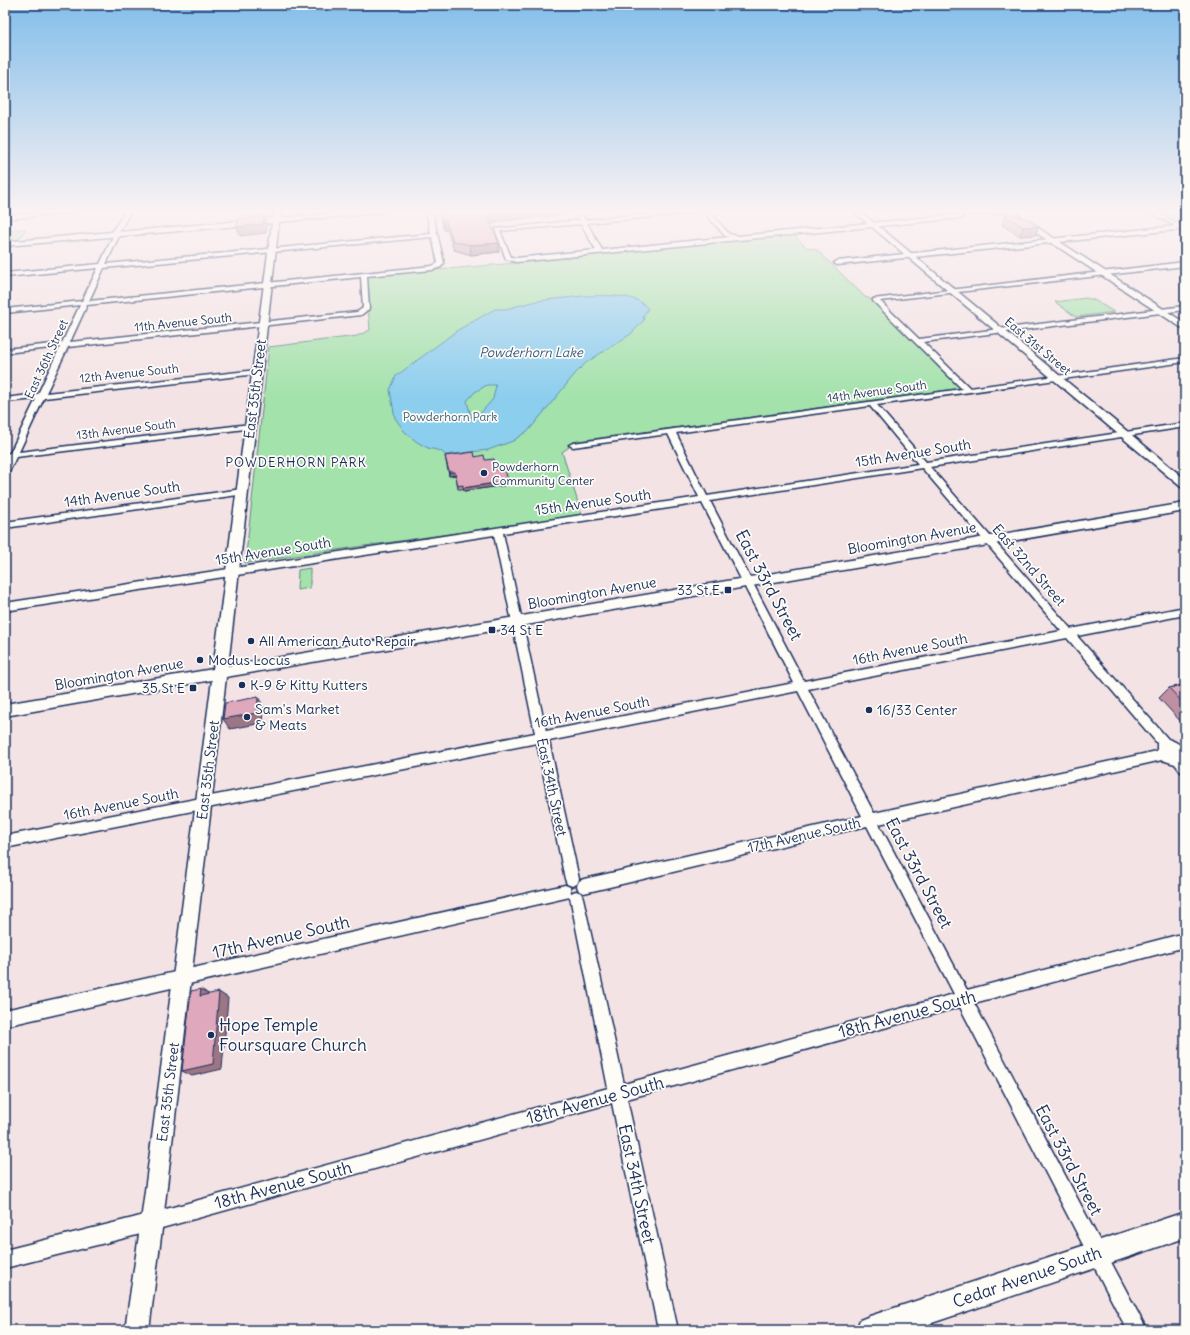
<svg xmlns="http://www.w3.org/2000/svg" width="1190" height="1335" font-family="Delius,sans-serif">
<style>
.green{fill:#a3e2ab;stroke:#5f8884}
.water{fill:#8cceee;stroke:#5f8eb4;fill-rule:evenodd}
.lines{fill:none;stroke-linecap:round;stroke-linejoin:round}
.minor-casing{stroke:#1b2f5e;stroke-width:3}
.tertiary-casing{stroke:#1b2f5e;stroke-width:3}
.secondary-casing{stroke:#1b2f5e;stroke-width:3}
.minor{fill:#fdfcf7;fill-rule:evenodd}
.tertiary{fill:#fdfcf7;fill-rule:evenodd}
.secondary{fill:#fdfcf7;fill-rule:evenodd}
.wall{fill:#c090a2;stroke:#1b2f5e}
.shaded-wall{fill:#9c7684;stroke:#1b2f5e}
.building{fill:#dfa8bc;stroke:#1b2f5e}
.poi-dot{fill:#1b2f5e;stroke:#fdfcf7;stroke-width:1.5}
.labels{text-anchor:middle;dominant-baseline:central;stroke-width:3.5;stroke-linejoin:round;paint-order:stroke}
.far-street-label{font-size:12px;fill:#1b2f5e;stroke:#fdfcf7}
.far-park-label{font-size:12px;fill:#3d5c71;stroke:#fdfcf7}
.far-poi-label{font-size:12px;fill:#1b2f5e;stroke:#fdfcf7;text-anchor:start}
.far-water-label{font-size:13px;font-style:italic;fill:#375782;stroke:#fdfcf7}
.far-neighbourhood-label{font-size:13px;letter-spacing:1px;fill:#1b2f5e;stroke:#fdfcf7}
.street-label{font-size:14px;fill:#1b2f5e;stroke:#fdfcf7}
.poi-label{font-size:14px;fill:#1b2f5e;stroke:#fdfcf7;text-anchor:start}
.near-street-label{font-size:17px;fill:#1b2f5e;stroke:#fdfcf7}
.near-poi-label{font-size:17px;fill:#1b2f5e;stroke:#fdfcf7;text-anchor:start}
</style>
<rect width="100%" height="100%" fill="#f4e3e5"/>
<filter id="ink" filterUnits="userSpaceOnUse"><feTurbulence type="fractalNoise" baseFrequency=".025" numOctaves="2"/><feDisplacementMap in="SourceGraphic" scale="8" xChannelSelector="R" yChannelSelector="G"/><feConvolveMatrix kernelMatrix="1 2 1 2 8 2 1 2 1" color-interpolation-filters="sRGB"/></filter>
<g filter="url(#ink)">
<g class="green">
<path d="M1162 211H1185V223Z"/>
<path d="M26 229 19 239 5 241V236L9 230Z"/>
<path d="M793 234 807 248 816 249 865 297 870 299 962 388 578 441 562 452 582 515 245 563 269 347 357 336 370 330 366 278 368 276 516 263Z"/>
<path d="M1086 298 1094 300 1114 312 1076 317 1055 302Z"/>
<path d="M310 568V588L297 590 298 570Z"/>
</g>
<path class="water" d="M583 296C601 296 637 292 648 309L643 316 644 320 631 334 587 362 575 374 530 429 513 441 488 450 445 455 441 451 428 448 417 442 405 432 395 418 390 390 396 376 458 330 495 309H505L537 301ZM487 385H496L493 399 477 417H471L467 401 475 392Z"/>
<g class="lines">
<g class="minor-casing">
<g id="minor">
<path d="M55 211H75L72 213 5 219V215Z"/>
<path d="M426 211H432L444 263 441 267 432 270 367 276 369 309 361 315 68 347 46 393 257 370 261 372 257 374 44 398 19 452 250 424 254 426 253 428 16 457 9 472 5 475V463L7 459 5 458V454L10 453 36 399 5 402V398L38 394 60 347 5 353V349L62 343 80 305 5 313V309L82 301 98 268 5 277V273L100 264 114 234 117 232 120 234 106 264 431 234ZM432 237 438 263 432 266 89 301 104 268ZM361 277 363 308 357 312 70 342 87 305Z"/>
<path d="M574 211H580L585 220 680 211H699L696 213 587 223 602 250 729 237 725 236 703 211H709L729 234 738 236 961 214 964 216 961 218 516 262 506 259 495 229 580 220ZM581 224 596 250 516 258 511 257 500 231Z"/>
<path d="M979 211H1014L1011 213 970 215 967 213Z"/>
<path d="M1148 211H1155L1182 226 1185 225V229L837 265 834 263 837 261 1175 226Z"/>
<path d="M1185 262V266L880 301 919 339 1185 306V310L923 342 970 388 1185 358V362L877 405 926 462 1185 423V427L930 467 1071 629 1185 607V615L1077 636 1168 739C1189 746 1185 754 1185 773L1181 772 1175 764 1162 760 879 824 967 990 1185 933V947L974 1003 1147 1330H1127L960 1007 627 1099 678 1330H658L612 1103 133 1236 5 1268V1250L133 1218 608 1088 570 897 5 1026V1010L565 885 570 887 571 893 576 891 581 893 583 898 624 1084 954 994 867 826 584 893 579 891 577 886 579 881 584 879 862 816 798 691 549 741 579 879 577 884 572 886 567 884 565 879 537 743 5 848V836L535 733 494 535 5 611V603L699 497 668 434 573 447 569 445 573 443 962 389 873 301V299ZM870 406 918 464 707 496 676 433ZM922 468 1061 631 804 681 710 501ZM702 503 794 683 546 731 503 533ZM1067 638 1157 743V751L874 813 808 689Z"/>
<path d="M242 489 246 492 245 494 5 528V522Z"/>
</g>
</g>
<g class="tertiary-casing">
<g id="tertiary">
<path d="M125 211H131L119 232 273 218 274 211H280V218L358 211H384L381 213 279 222 228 666 1185 503V511L226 677 163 1221 149 1330H125L141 1221 212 680 5 716V704L213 669 272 223 5 246V242L112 232Z"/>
<path d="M853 211H860L1185 479V488L1181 487Z"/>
</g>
</g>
<g class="secondary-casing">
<g id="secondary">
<path d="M1003 211H1012L1185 323V330Z"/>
<path d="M1185 1212V1238L911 1330H856L860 1320 870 1316Z"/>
</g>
</g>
<use href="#minor" class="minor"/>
<use href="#tertiary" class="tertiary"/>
<use href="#secondary" class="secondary"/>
</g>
<g class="wall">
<path d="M445 211H560V215L499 221 491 225 499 252 471 255 454 250 447 230H444L442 223 440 214Z"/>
<path d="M1007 213 1039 226 1035 235 1020 236 1002 225Z"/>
<path d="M445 456 485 460 497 470 508 485 464 491 463 489H458L456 475 449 476Z"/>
<path d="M1185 682V722L1182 723 1159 698 1169 688 1182 685Z"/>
</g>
<g class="shaded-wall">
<path d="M511 211H560V215L499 221 489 226 488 218 498 212Z"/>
<path d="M264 216 267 225 266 233 240 236 237 227Z"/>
<path d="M443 221H446L447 230H444Z"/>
<path d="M1039 226 1035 235 1020 236 1023 227Z"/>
<path d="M499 243V252L471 255 470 245Z"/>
<path d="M449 472H455L456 475 449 476Z"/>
<path d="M508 481V485L464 491 463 488Z"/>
<path d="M258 697 264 707 263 723 230 729 223 719Z"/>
<path d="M201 989 210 995 200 996Z"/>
<path d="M219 992 228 998 222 1069 192 1076 182 1071Z"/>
</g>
<g class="building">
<path d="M445 211H511L498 212 488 218 499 243 470 245 453 241 446 221H443L440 214Z"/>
<path d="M1007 213 1028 219 1039 226 1023 227 1006 216Z"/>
<path d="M264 216 263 224 237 227 238 218Z"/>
<path d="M474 452 475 457 484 455 485 460 494 459 497 470 505 469 508 481 463 488V485L458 486 455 472H449L445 456Z"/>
<path d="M1185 685V705L1169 688Z"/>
<path d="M258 697 257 713 223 719 225 703Z"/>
<path d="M201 989 200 996 219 992 213 1064 182 1071 191 991Z"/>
</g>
</g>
<linearGradient id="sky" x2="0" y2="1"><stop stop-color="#83beea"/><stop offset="0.53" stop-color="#faf2f3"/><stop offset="1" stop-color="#faf2f3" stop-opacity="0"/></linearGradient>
<rect width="1190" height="398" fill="url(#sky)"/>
<g class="poi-dot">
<circle cx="484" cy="473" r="4"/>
<rect x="724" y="586" width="8" height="8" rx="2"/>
<rect x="488" y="626" width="8" height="8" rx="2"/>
<circle cx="251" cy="641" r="4"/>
<circle cx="200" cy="660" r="4"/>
<circle cx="242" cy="685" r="4"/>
<rect x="189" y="684" width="8" height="8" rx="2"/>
<circle cx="869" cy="710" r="4"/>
<circle cx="247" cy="717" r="4"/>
<circle cx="211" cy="1035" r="4"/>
</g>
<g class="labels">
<g class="far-street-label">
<text transform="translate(183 322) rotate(-6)">11th Avenue South</text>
<text transform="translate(1038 346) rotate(40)">East 31st Street</text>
<text transform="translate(46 359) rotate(-65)">East 36th Street</text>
<text transform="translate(129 373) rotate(-6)">12th Avenue South</text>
<text transform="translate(877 391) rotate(-8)">14th Avenue South</text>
<text transform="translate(126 429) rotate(-7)">13th Avenue South</text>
</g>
<g class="far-park-label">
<text x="450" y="416">Powderhorn Park</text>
</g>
<g class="far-poi-label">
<text x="492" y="466">Powderhorn<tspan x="492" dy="14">Community Center</tspan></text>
</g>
<g class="far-water-label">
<text x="531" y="352">Powderhorn Lake</text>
</g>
<g class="far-neighbourhood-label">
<text x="296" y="462">POWDERHORN PARK</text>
</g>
<g class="street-label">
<text transform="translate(255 389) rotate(-83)">East 35th Street</text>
<text transform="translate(913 453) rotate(-9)">15th Avenue South</text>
<text transform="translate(122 494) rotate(-8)">14th Avenue South</text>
<text transform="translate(593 502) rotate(-8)">15th Avenue South</text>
<text transform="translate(912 538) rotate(-10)">Bloomington Avenue</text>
<text transform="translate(273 551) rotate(-9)">15th Avenue South</text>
<text transform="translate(1029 565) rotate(49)">East 32nd Street</text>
<text transform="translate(592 593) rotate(-10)">Bloomington Avenue</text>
<text transform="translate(910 649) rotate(-11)">16th Avenue South</text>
<text transform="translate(119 674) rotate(-10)">Bloomington Avenue</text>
<text transform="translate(592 712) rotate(-11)">16th Avenue South</text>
<text transform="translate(208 770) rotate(-83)">East 35th Street</text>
<text transform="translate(552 787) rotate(78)">East 34th Street</text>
<text transform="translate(121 804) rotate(-11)">16th Avenue South</text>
<text transform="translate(804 835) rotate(-13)">17th Avenue South</text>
<text transform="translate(168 1092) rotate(-83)">East 35th Street</text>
</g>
<g class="poi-label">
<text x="720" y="590" text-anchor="end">33 St E</text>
<text x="500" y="630">34 St E</text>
<text x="259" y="641">All American Auto Repair</text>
<text x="208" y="660">Modus Locus</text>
<text x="250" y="685">K-9 &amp; Kitty Kutters</text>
<text x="185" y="688" text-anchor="end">35 St E</text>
<text x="255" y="709">Sam's Market<tspan x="255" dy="16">&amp; Meats</tspan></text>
<text x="877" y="710">16/33 Center</text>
</g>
<g class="near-street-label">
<text transform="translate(769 585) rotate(62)">East 33rd Street</text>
<text transform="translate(919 873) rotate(62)">East 33rd Street</text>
<text transform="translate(281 937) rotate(-13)">17th Avenue South</text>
<text transform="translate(907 1014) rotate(-15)">18th Avenue South</text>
<text transform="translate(595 1100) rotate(-15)">18th Avenue South</text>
<text transform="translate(1069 1160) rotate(62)">East 33rd Street</text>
<text transform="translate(637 1184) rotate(78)">East 34th Street</text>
<text transform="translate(283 1185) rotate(-15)">18th Avenue South</text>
<text transform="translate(1027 1277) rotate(-19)">Cedar Avenue South</text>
</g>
<g class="near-poi-label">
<text x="219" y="1025">Hope Temple<tspan x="219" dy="20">Foursquare Church</tspan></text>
</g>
</g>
<rect width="1190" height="1335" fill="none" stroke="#fdfcf7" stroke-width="20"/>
<rect x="10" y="10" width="1170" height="1315" fill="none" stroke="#1b2f5e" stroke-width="1.5" filter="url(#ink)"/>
</svg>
